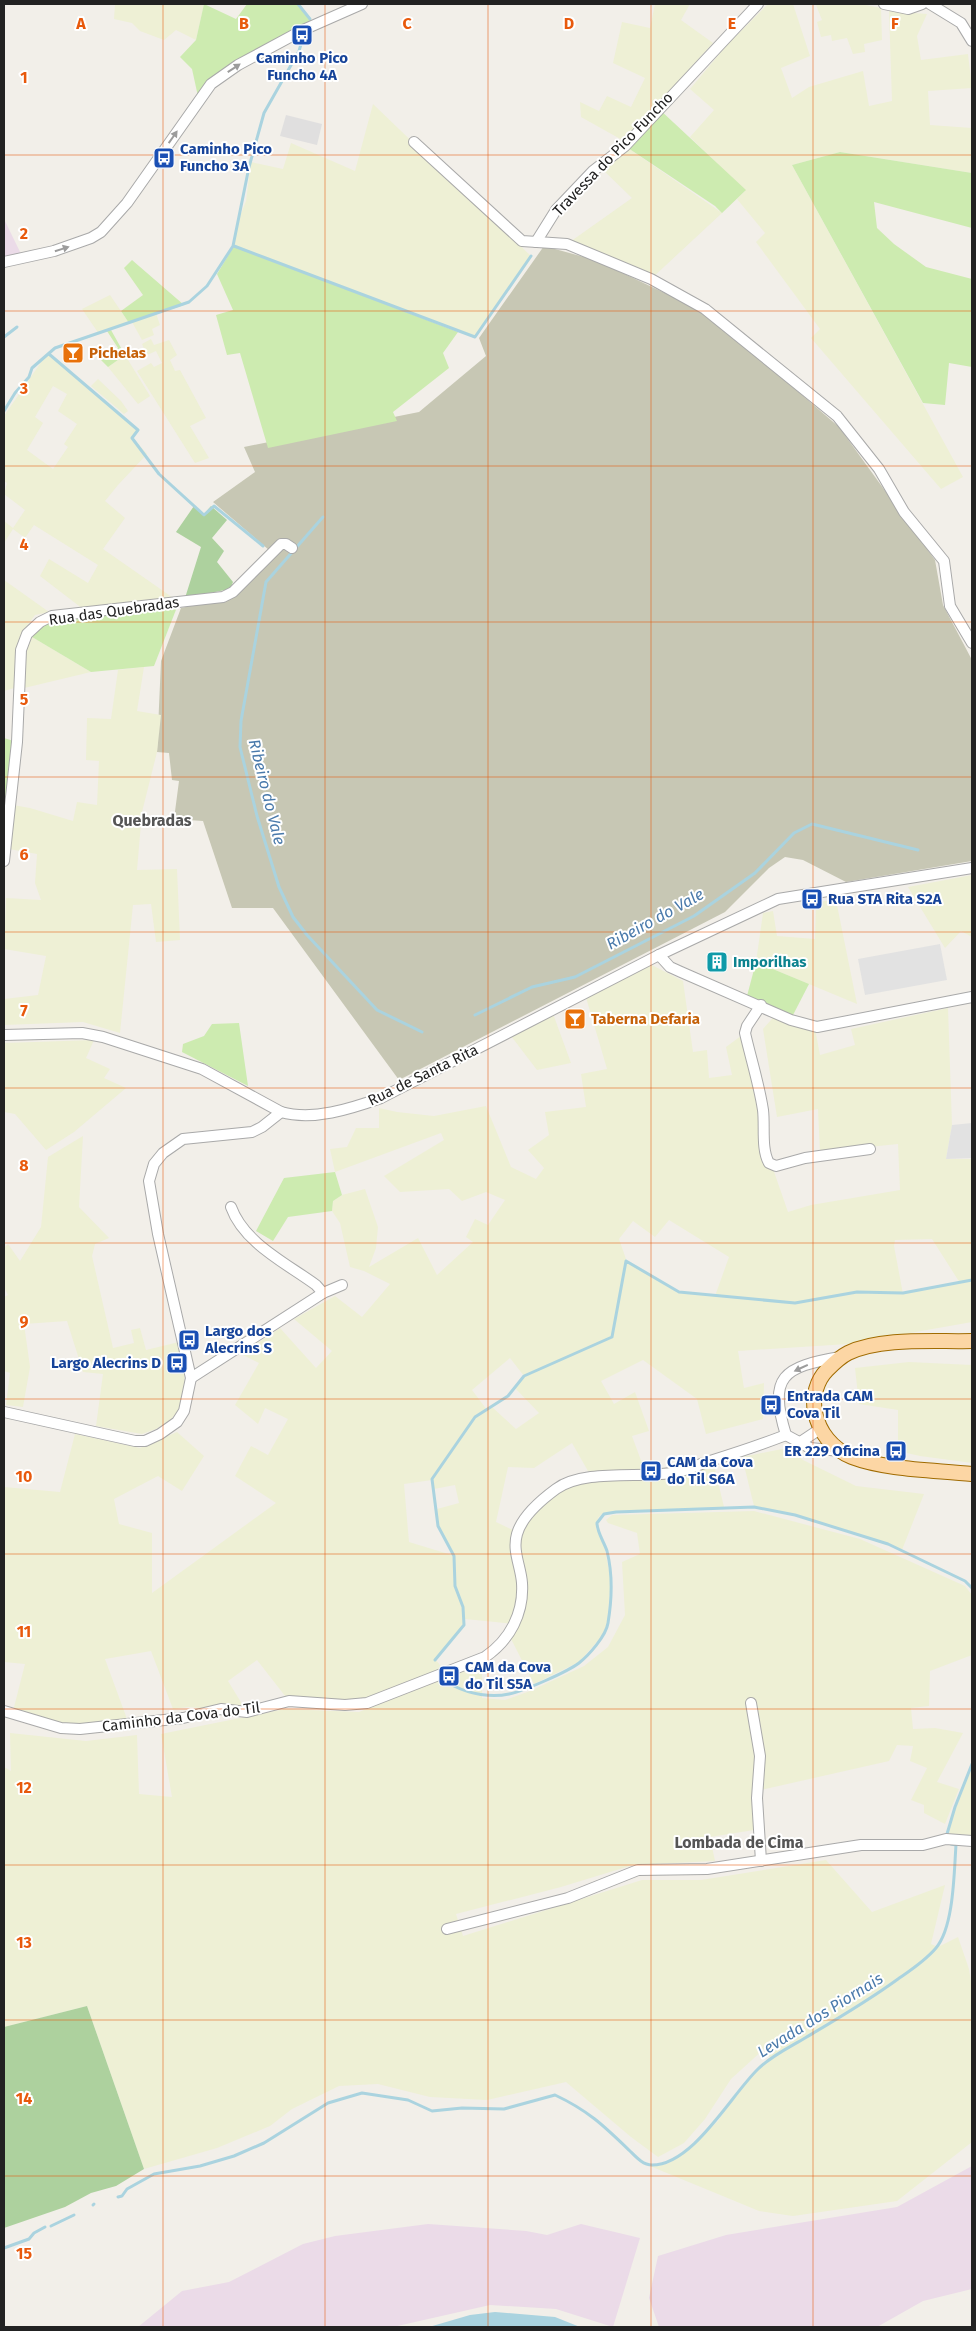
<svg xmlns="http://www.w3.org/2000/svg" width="976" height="2331" font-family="'Fira Sans',sans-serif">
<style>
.residential{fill:#e0dfdf}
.industrial{fill:#ebdbe8}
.construction{fill:#c7c7b4}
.farmland{fill:#eef0d5;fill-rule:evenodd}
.grass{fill:#cdebb0}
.forest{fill:#add19e}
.parking{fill:#e2e2e2}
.water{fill:#aad3df}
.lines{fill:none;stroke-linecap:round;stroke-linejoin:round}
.stream{stroke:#aad3df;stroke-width:3}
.minor-casing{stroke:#a9a9a9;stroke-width:12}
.major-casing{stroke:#a06b00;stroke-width:16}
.minor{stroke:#fff;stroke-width:10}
.major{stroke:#fcd6a4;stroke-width:14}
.oneway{fill:#9c9c9c}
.grid{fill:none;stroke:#e8590c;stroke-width:1;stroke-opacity:0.55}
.labels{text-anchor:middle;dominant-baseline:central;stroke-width:4;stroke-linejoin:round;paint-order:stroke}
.transit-label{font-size:15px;font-weight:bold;fill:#164399;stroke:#fff;text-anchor:start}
.street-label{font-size:15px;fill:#222;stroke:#fff}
.food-label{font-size:15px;font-weight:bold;fill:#c56008;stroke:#fff;text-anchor:start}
.culture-label{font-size:15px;font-weight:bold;fill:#0d838f;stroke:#fff;text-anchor:start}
.water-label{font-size:16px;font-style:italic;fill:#4a7aab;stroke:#fff}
.neighbourhood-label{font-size:16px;font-weight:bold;fill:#555;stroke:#fff}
.grid-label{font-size:16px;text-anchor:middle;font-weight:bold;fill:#e8590c;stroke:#fff;stroke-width:4;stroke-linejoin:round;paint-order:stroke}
</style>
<rect width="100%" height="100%" fill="#f2efe9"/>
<path class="residential" d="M286 115 322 124 317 145 280 136Z"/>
<g class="industrial">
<path d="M4 219 23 258 4 259Z"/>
<path d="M972 2166V2289L923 2301 877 2327H659L649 2298 658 2256 726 2235 897 2207Z"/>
<path d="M428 2224 526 2231 547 2235 581 2224 640 2238 613 2327 556 2309 490 2305 393 2327H138L182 2291 229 2282 303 2244 335 2236Z"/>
</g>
<path class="construction" d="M544 246 595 260 707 313 839 427 935 560 943 605 972 660V861L846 882 803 860 785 857 769 868 725 912 399 1080 273 908H232L203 821 174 819 179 781 172 780 169 753 157 752 161 661 181 608 227 598 276 556 213 502 255 472 244 447 419 412 486 356 479 338Z"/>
<g class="farmland">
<path d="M115 4H204L196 40 176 30 164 40 140 31 132 23 114 19Z"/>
<path d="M655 4H690L681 20 713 43 624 141 581 117 580 102 599 111 607 96 631 107 645 78 613 63 622 22 650 28Z"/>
<path d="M768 4H793L810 56 781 68 792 98 809 87 863 71 869 106 892 101 889 11 927 14 917 36 921 60 968 54 972 88 928 91 930 125 972 128V173L840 152 792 165 963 477 941 489 811 338 820 329 756 242 765 233 737 199 745 191 690 137 714 110 690 89 727 45Z"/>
<path d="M819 4H861L881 8 882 40 864 44 865 52 853 54 847 38 832 41 831 35 821 37 817 22 822 20 816 5Z"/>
<path d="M373 104 532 257 475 338 234 246 238 221 246 201 251 162 283 169 291 143 355 171Z"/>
<path d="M625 146 722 213 651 279 567 244 632 198 599 166Z"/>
<path d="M110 295 129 323 99 334 82 309Z"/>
<path d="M156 313 160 325 152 329 154 335 142 340 132 322Z"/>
<path d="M151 339 154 345 169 340 177 355 170 360 175 371 180 370 206 418 190 426 209 458 195 463 137 371 151 363 154 367 162 363 156 351 147 355 142 344Z"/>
<path d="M49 354 139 430 133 438 147 454 118 485 105 501 125 518 103 549 179 602 83 609 40 576 49 559 88 583 98 565 34 525 25 538 13 529 4 543V521L13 528 25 510 4 494 7 483 4 481V416L44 358ZM53 386 67 394 58 411 77 424 64 444 68 447 53 469 27 450 43 423 35 417Z"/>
<path d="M125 355 150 396 138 404 108 367Z"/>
<path d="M98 379 121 401 128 411 124 414 91 386Z"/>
<path d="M4 580 49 612 35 615 24 630 16 656 14 688 4 691Z"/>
<path d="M27 634 91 672 20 689Z"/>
<path d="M144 667 137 711 161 715 157 752 142 812 137 870 177 869 180 940 156 942 151 904 133 905 120 1033 83 1022 4 1025V999L38 995 46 956 4 949 6 898 41 900 35 883 37 854 9 849 13 805 30 808 73 821 77 802 97 805 99 761 86 760 87 718 111 719 118 670Z"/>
<path d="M972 875V937L961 931 945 948 908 887Z"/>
<path d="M836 900 857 1004 756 962 763 913 773 911 777 936 815 939 816 902Z"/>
<path d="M646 962 683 981 693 1052 707 1050 709 1078 732 1075 726 1047 745 1033 772 1166 788 1212 811 1205 900 1190 898 1144 820 1152 818 1109 777 1117 763 1029 778 1012 815 1029 820 1055 855 1045 851 1029 948 1008 952 1125 946 1159H972V1322L848 1344 738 1351 744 1388 764 1383 763 1419 706 1434 697 1399 643 1360 601 1381 614 1404 635 1392 649 1431 632 1436 646 1474 713 1461 724 1507 616 1511 603 1513 598 1518 596 1528 603 1541 611 1580 607 1625 603 1635 579 1662 534 1684 509 1635 514 1624 465 1619V1625L436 1660 446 1673 367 1703 289 1701 257 1660 228 1681 247 1712 188 1707 173 1709 151 1651 105 1659 127 1719 73 1726 13 1711 25 1664 4 1662V1487L60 1492 75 1434 140 1448 177 1432 204 1456 182 1491 158 1476 114 1499 119 1524 152 1533V1593L276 1503 235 1476 251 1446 268 1455 288 1419 265 1408 258 1424 235 1405 259 1363 241 1354 280 1328 316 1368 332 1351 294 1319 335 1296 362 1317 390 1284 364 1271 350 1267 340 1223 332 1211 333 1201 342 1195 365 1189 378 1227 376 1248 369 1267 418 1238 437 1275 473 1242 466 1237 475 1219 488 1225 505 1200 486 1192 462 1201 449 1189 400 1192 384 1176 444 1140 441 1133 335 1172 330 1149 347 1147 356 1128H379V1108L397 1112 434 1116 486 1106 511 1167 536 1179 544 1168 528 1150 549 1135 545 1112 586 1107 581 1074 607 1069 585 994ZM669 1220 729 1257 715 1296 678 1293 627 1262 619 1239 633 1221 655 1237ZM932 1239 960 1283 903 1294 894 1246 895 1240ZM510 1358 524 1376 515 1388 539 1413 516 1429 492 1407 487 1410 472 1390ZM572 1443 592 1478 556 1489 517 1532 496 1522 508 1467 534 1468ZM432 1480 434 1489 455 1485 459 1503 437 1509 439 1526 455 1556 409 1542 404 1484Z"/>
<path d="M552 1011 571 1063 537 1070 508 1032Z"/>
<path d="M94 1040 86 1058 110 1069 104 1078 126 1088 74 1132 46 1150 15 1114 4 1112V1043Z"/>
<path d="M83 1136 79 1207 109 1238 95 1244 92 1256 113 1348 134 1343 131 1330 140 1328 146 1350 183 1341 185 1387 181 1409 169 1421 156 1429 142 1434 96 1426 103 1374 83 1372 67 1321 24 1324 30 1367 23 1407 6 1405 10 1373 4 1371V1297L8 1295 4 1287V1248L8 1244 20 1261 41 1227 48 1157Z"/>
<path d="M909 1362 972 1365V1463L920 1456 898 1451V1410L859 1404 855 1368Z"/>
<path d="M787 1448 803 1460 856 1486 924 1494 902 1550 795 1514 754 1506 742 1457Z"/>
<path d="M754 1511 860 1539 965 1586 972 1595V1655L930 1671 929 1706 911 1708 913 1729 935 1728 963 1733 937 1782 959 1789 945 1824 924 1813V1805L911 1800 927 1768 910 1761 913 1746 897 1745 889 1761 752 1792 754 1830 710 1837 715 1861 633 1865 561 1887 456 1914 463 1936 642 1880H701L826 1860 872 1912 945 1885 931 1944 938 1947 958 1937 969 1969 972 1988V2142L897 2201 793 2216 759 2211 645 2164H667L688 2149 718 2121 739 2090 760 2068 771 2060 765 2048 731 2079 705 2119 684 2143 658 2157 631 2137 566 2082 487 2100 430 2097 378 2084 339 2086 292 2109 270 2126 217 2148 144 2169 87 2006 4 2027V1767L11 1771 10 1733 86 1741 137 1735 139 1794 172 1797 161 1734 285 1709 359 1712 482 1662V1698L505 1700 530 1691 584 1666 608 1647 625 1615 622 1562 640 1554 637 1533 608 1523 606 1520 612 1515Z"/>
<path d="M972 1766V1835L948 1834 955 1810Z"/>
</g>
<g class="grass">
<path d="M204 4 236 19 247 4H300L313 25 238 65 199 101 192 69 180 57 196 40Z"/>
<path d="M659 109 746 190 722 213 715 206 625 146Z"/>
<path d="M840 152 972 173V228L874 202 877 228 894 244 926 267 972 279V367L949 363 945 405 923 403 792 165Z"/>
<path d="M234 246 458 332 443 353 449 368 393 412 397 421 268 448 240 353 227 355 216 315 233 310 217 274Z"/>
<path d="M132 260 184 305 129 323 121 311 143 295 124 268Z"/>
<path d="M111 330 125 355 108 367 101 360 118 348 107 331Z"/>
<path d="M179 602 154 666 91 672 27 634 40 622Z"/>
<path d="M4 738 17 742 4 861Z"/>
<path d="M756 962 809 984 793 1015 747 996Z"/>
<path d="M239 1023 248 1086 182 1052 183 1044 204 1036 212 1024Z"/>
<path d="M335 1172 342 1195 333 1201 332 1211 288 1217 273 1241 256 1231 284 1178Z"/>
</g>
<g class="forest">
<path d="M194 506 204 514 211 506 227 520 212 538 224 551 217 562 233 582 230 589 185 598 201 547 176 532Z"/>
<path d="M87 2006 144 2169 116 2186 91 2193 65 2207 4 2228V2027Z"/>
</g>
<g class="parking">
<path d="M940 944 947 980 865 995 858 959Z"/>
<path d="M972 1123V1158L946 1159 952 1125Z"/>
</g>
<path class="water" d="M495 2312 555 2317 580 2327H429L470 2315Z"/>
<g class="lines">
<g class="stream">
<path d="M298 4 310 19"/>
<path d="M234 246 475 337 531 256"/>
<path d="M4 337 17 327"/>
<path d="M49 354 138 430 132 438 159 474 204 515 214 506 263 546"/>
<path d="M4 411 15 393 29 377 32 368 55 348 189 302 207 286 233 246 249 167 264 113 299 51 304 34"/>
<path d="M323 517 266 582 241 721 240 747 257 816 279 887 293 917 307 935 377 1010 422 1032"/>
<path d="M475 1015 532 987 575 977 694 916 755 873 794 833 812 824 918 850"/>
<path d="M435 1660 464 1625 463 1607 455 1586 454 1556 438 1526 432 1479 475 1417 508 1396 524 1376 612 1337 626 1261 679 1292 795 1303 857 1292 903 1293 972 1280"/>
<path d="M454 1686C470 1694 491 1698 509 1694 524 1691 567 1672 579 1663 589 1655 606 1636 608 1623 612 1599 613 1575 607 1551 604 1542 597 1532 597 1523L604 1514 616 1512 754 1507 795 1515 888 1544 965 1581 972 1588"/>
<path d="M947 1834 955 1807 972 1764"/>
<path d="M118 2197 122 2196 127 2189 154 2174 200 2166 234 2156 264 2143 328 2103 362 2093 408 2100 432 2111 462 2108 504 2109 555 2095C589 2111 604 2126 630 2151 636 2157 643 2165 652 2165 693 2165 731 2095 758 2069 771 2056 790 2047 805 2038 837 2019 868 2001 898 1979 911 1970 925 1961 936 1948 954 1927 954 1872 956 1845L951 1844"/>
<path d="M93 2205 94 2204"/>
<path d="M51 2226 74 2215"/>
<path d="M4 2248 29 2239 34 2233 45 2227"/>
</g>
<g class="minor-casing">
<g id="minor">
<path d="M884 4 908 9 922 4"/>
<path d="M930 4 961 23 972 41"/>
<path d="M414 142 522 241 567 244 651 279 705 309 837 416 879 469 904 512 944 561 950 606 972 643"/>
<path d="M536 242 556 210 593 171 625 146 758 4"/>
<path d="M4 262 54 251 91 238 101 232 127 203 211 84 238 65 303 30 362 4"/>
<path d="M4 861 17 742 21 650 27 634 40 622 52 616 223 597 233 592 281 544H286L292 548"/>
<path d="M659 955 670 967 681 972 791 1020 817 1027 972 997"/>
<path d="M761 1005 747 1026 745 1033C751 1059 759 1084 763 1110 765 1126 761 1149 769 1163L776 1166 805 1158 870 1149"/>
<path d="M4 1035 82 1033 103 1037 202 1069 281 1112C313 1121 350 1109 381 1098L659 955 778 899 972 868"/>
<path d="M323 1293 342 1285"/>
<path d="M840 1357C783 1367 768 1376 786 1435L810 1448 840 1451"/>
<path d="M191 1378 323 1293 316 1285C286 1263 244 1243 231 1207"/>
<path d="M4 1412 135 1441H145L160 1434 177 1422 184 1411 191 1378 158 1234 149 1181 154 1164 163 1153 183 1139 252 1132 262 1127 281 1112"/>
<path d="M799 1443 820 1429"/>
<path d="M751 1703 760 1756 757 1798 761 1861"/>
<path d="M4 1711 61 1728 80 1729 183 1718 221 1709 247 1712 289 1701 345 1705 367 1703 485 1657C510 1640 524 1613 522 1583 521 1567 512 1551 517 1534 522 1516 541 1500 556 1489 583 1469 638 1478 671 1473 683 1472 695 1466 707 1462 733 1454 760 1445 786 1435"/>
<path d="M447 1929 568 1898 638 1870 707 1869 861 1845H923L946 1839 972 1841"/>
</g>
</g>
<g class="major-casing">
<path id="major" d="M972 1341C935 1342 881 1337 848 1353 840 1357 834 1363 827 1370 817 1380 812 1397 815 1412 819 1432 832 1449 852 1457 886 1470 935 1470 972 1474"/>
</g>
<use href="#minor" class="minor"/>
<use href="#major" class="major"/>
</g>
<defs><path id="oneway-solid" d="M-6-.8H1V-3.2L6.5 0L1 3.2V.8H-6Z" transform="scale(1.25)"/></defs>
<g class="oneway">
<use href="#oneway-solid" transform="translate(234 68) rotate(-33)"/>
<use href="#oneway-solid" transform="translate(173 137) rotate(-55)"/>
<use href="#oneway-solid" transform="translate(62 249) rotate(-18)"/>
<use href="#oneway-solid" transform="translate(801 1368) rotate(155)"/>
</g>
<path class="grid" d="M163 4V2327M325 4V2327M488 4V2327M651 4V2327M813 4V2327M4 155H972M4 311H972M4 466H972M4 622H972M4 777H972M4 932H972M4 1088H972M4 1243H972M4 1399H972M4 1554H972M4 1709H972M4 1865H972M4 2020H972M4 2176H972"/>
<defs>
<g id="bus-square" transform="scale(1.125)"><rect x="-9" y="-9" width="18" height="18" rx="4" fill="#1a4fb4" stroke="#fff"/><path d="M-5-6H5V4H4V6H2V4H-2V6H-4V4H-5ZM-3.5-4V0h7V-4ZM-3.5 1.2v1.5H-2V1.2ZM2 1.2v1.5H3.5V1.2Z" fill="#fff"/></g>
<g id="bar-square" transform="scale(1.125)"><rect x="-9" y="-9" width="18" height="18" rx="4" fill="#e8710a" stroke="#fff"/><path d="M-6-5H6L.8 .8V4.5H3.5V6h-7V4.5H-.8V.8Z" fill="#fff"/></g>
<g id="building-square" transform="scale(1.125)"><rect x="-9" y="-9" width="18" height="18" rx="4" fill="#0f9aa8" stroke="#fff"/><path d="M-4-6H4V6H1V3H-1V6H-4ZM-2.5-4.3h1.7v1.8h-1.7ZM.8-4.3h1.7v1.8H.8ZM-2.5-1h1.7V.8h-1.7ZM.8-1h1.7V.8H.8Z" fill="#fff"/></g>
</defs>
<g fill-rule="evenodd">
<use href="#bus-square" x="302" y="35"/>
<use href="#bus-square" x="164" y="158"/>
<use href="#bar-square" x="73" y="353"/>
<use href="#bus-square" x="812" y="899"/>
<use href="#building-square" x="717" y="962"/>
<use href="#bar-square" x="575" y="1019"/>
<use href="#bus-square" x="189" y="1340"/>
<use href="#bus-square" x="177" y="1363"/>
<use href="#bus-square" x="771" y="1405"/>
<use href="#bus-square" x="896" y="1451"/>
<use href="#bus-square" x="651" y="1471"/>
<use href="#bus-square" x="449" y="1676"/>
</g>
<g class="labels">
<g class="transit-label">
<text x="302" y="58" text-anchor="middle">Caminho Pico<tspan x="302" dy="17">Funcho 4A</tspan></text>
<text x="180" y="149">Caminho Pico<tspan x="180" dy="17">Funcho 3A</tspan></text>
<text x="828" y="899">Rua STA Rita S2A</text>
<text x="205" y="1331">Largo dos<tspan x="205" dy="17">Alecrins S</tspan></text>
<text x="161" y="1363" text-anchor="end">Largo Alecrins D</text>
<text x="787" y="1396">Entrada CAM<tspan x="787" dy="17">Cova Til</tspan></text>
<text x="880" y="1451" text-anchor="end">ER 229 Oficina</text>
<text x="667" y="1462">CAM da Cova<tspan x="667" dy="17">do Til S6A</tspan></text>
<text x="465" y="1667">CAM da Cova<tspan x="465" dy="17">do Til S5A</tspan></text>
</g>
<g class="street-label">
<text transform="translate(613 154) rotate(-46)">Travessa do Pico Funcho</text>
<text transform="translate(114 611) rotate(-8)">Rua das Quebradas</text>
<text transform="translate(423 1075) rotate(-26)">Rua de Santa Rita</text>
<text transform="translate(181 1717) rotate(-7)">Caminho da Cova do Til</text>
</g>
<g class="food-label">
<text x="89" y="353">Pichelas</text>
<text x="591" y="1019">Taberna Defaria</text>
</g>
<g class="culture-label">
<text x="733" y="962">Imporilhas</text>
</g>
<g class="water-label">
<text transform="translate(267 792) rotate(76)">Ribeiro do Vale</text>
<text transform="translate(655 919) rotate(-29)">Ribeiro do Vale</text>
<text transform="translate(820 2015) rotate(-32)">Levada dos Piornais</text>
</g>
<g class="neighbourhood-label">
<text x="152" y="820">Quebradas</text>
<text x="739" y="1842">Lombada de Cima</text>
</g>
</g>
<g class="grid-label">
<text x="81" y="29">A</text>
<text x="244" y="29">B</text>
<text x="407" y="29">C</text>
<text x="569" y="29">D</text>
<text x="732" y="29">E</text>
<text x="895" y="29">F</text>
<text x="24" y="83">1</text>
<text x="24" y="239">2</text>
<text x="24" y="394">3</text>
<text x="24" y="550">4</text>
<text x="24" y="705">5</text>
<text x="24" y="860">6</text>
<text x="24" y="1016">7</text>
<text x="24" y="1171">8</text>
<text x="24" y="1327">9</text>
<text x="24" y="1482">10</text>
<text x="24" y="1637">11</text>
<text x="24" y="1793">12</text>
<text x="24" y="1948">13</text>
<text x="24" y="2104">14</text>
<text x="24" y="2259">15</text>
</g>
<rect width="976" height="2331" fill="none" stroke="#222222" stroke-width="10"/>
</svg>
